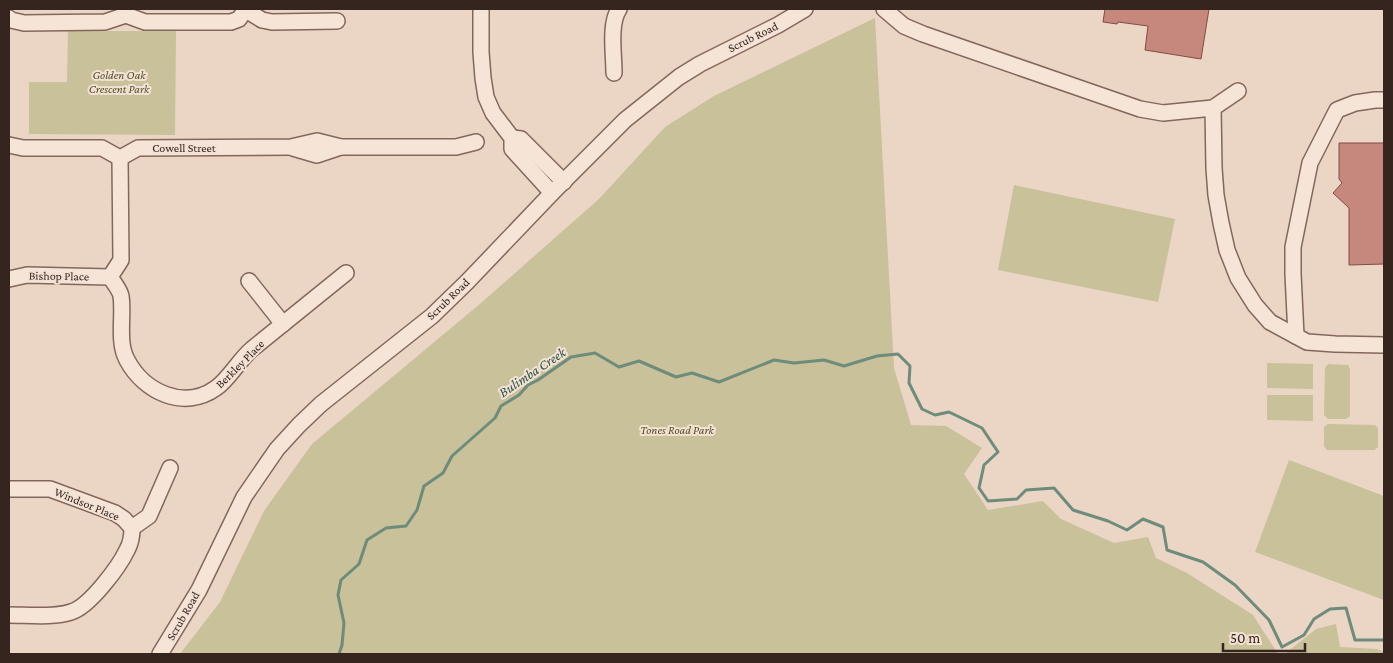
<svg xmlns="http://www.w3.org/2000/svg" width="1393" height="663" font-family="'Crimson Pro',serif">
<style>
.green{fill:#c8c199}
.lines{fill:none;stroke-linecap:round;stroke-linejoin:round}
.stream{stroke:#6e8c7c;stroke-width:3}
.building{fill:#c6887d;stroke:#824c44}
.minor-casing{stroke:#84675c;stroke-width:18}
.minor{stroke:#f6e5d7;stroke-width:15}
.labels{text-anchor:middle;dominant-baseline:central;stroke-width:4;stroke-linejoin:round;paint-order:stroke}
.street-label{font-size:12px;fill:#36241f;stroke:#f3e2d4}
.park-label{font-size:12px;font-style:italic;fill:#515027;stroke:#f3e2d4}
.water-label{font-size:14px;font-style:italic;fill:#2f5448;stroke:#f3e2d4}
</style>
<rect width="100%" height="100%" fill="#ebd5c5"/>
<g class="green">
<path d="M875 18 894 368 911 425 946 426 982 448 964 474 988 510 1043 501 1061 519 1114 543 1148 537 1156 558 1187 573 1253 615 1278 654H180L220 602 264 511 312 444 481 303 599 199 665 127 714 96Z"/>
<path d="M68 31H176L175 135 29 134V82H67Z"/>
<path d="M1014 185 1175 219 1158 302 998 270Z"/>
<path d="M1267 363 1313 364V389L1267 388Z"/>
<path d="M1328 364 1348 365 1350 369V416L1346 419H1328L1324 415 1325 368Z"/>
<path d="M1267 395H1313V421L1267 420Z"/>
<path d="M1328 424 1375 425 1378 428V447L1374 450H1327L1324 446V427Z"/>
<path d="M1289 460 1384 496V600L1255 552Z"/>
<path d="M1336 624 1340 647 1377 649 1384 652V654H1285L1316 629Z"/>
</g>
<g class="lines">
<path class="stream" d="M339 654 342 645 344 623 338 595 341 580 359 564 367 540 386 528 406 526 417 510 424 486 443 473 452 456 495 418 501 406 519 395 528 385 538 380 571 357 595 353 619 367 639 361 676 377 692 373 719 382 774 360 794 363 824 360 844 366 877 356 898 354 910 366 909 383 922 409 935 415 949 412 982 428 998 452 984 465 979 488 988 501 1017 499 1026 490 1054 488 1073 510 1108 521 1127 530 1143 519 1163 527 1167 550 1203 562 1235 585 1269 620 1282 647 1304 635 1314 619 1330 609 1346 608 1355 640H1384"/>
</g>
<g class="building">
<path d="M1105 9H1209L1201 59 1145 50 1148 26 1118 22 1117 24 1103 22Z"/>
<path d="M1339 143H1384V264L1349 265V208L1333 193 1342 183 1339 179Z"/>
</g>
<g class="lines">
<g class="minor-casing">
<g id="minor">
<path d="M481 9V52L483 78 486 97 493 113 512 138V149L552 193"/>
<path d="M884 9 904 26 923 34 1140 109 1163 113 1213 108 1238 91"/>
<path d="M246 10 262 20 272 22 337 21"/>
<path d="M9 18 11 20 24 23 105 22 126 15 145 22H231L239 19 246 9"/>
<path d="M614 73C614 54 609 24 619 9"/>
<path d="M1213 108 1214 168 1216 195 1221 223 1227 250 1238 278 1255 305 1270 322 1307 342 1335 344 1384 345"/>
<path d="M512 138 521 139 564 182"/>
<path d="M9 145 23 148H102L120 158 138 148 291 147 317 141 341 147H456L476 142"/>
<path d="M293 148 317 155 341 147"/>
<path d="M120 158 121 260 110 277C114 283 120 290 121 296 124 316 117 342 127 360 144 392 184 411 216 388 229 379 239 360 252 349 283 324 315 298 346 273"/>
<path d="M9 279 27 275 110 277"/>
<path d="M249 281 283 324"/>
<path d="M1296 336 1293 274V247L1310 163 1337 110 1355 103 1375 100H1384"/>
<path d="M9 489H50L115 513 124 519 132 528C132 536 131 543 127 550 119 567 89 607 71 612 54 618 27 615 9 615"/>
<path d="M132 528 149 516 170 468"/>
<path d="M160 654 199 590 244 497 277 449 299 425 321 404 432 316 467 282 552 193 625 120 679 77 700 64 778 25 805 9"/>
</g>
</g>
<use href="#minor" class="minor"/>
</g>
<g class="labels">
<g class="street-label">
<text transform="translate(753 37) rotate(-26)">Scrub Road</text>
<text x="184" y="148">Cowell Street</text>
<text transform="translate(59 276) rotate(1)">Bishop Place</text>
<text transform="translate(448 299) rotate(-44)">Scrub Road</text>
<text transform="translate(240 364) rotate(-45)">Berkley Place</text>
<text transform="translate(87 504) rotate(22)">Windsor Place</text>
<text transform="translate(183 616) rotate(-60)">Scrub Road</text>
</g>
<g class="park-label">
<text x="119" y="75">Golden Oak<tspan x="119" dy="14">Crescent Park</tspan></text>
<text x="677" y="430">Tones Road Park</text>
</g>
<g class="water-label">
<text transform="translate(532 372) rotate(-34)">Bulimba Creek</text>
</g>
</g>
<rect width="1393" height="663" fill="none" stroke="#36241f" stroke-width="20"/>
<path d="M1223 643v8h82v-8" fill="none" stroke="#36241f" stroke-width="2.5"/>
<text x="1230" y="643" font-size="15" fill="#36241f" stroke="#f3e2d4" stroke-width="4" paint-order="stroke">50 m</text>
</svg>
